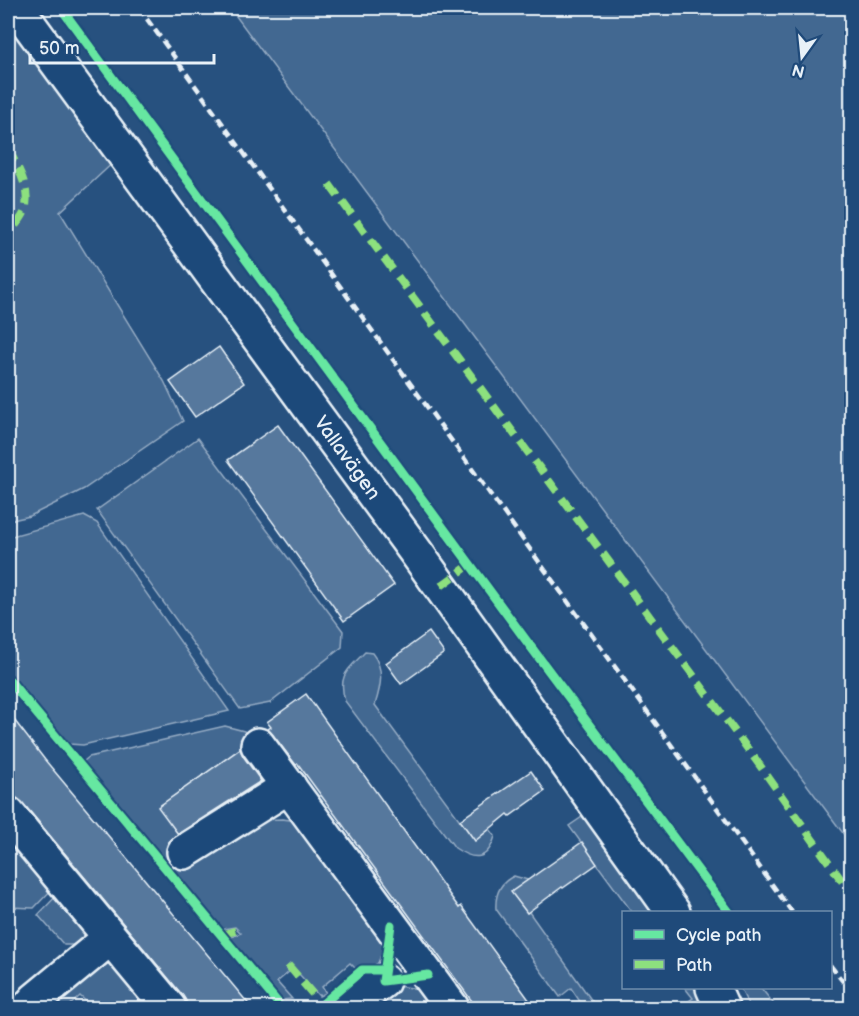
<svg xmlns="http://www.w3.org/2000/svg" width="859" height="1016" font-family="'Balsamiq Sans',sans-serif">
<style>
.green{fill:#436891;stroke:#96acc4;stroke-width:1.5}
.building{fill:#57789d;stroke:#e8f1f8;stroke-width:1.5}
.lines{fill:none;stroke-linecap:round;stroke-linejoin:round}
.minor-casing{stroke:#e8f1f8;stroke-width:38}
.minor{stroke:#1f4a7a;stroke-width:33}
.rail{stroke:#e8f1f8;stroke-width:4.5;stroke-dasharray:9 4.5;stroke-linecap:butt}
.quiet{stroke:#8de07e;stroke-width:8;stroke-dasharray:15 8;stroke-linecap:butt}
.cycleway-casing{stroke:#1f4a7a;stroke-width:13}
.cycleway{stroke:#66e7a1;stroke-width:9}
.labels{text-anchor:middle;dominant-baseline:central;stroke-width:4.5;stroke-linejoin:round;paint-order:stroke}
.street-label{font-size:20px;fill:#e8f1f8;stroke:#1f4a7a}
</style>
<rect width="100%" height="100%" fill="#27517f"/>
<filter id="ink" filterUnits="userSpaceOnUse"><feTurbulence type="fractalNoise" baseFrequency=".0167" numOctaves="2"/><feDisplacementMap in="SourceGraphic" scale="12" xChannelSelector="R" yChannelSelector="G"/><feConvolveMatrix kernelMatrix="1 2 1 2 8 2 1 2 1" color-interpolation-filters="sRGB"/></filter>
<g filter="url(#ink)">
<g class="green">
<path d="M8 8 116 160 60 212 164 381 183 421 84 489 30 516 8 521Z"/>
<path d="M230 8H851V844Z"/>
<path d="M198 438 343 631 342 647 270 703 240 709 97 510Z"/>
<path d="M84 516 97 523 229 711 83 745 69 744 8 671V537Z"/>
<path d="M365 652 372 653C385 669 381 686 375 705L475 841 490 829 495 836C488 861 474 861 455 848L345 701C337 674 349 669 365 652Z"/>
<path d="M225 726 244 731 250 738 245 745 159 807 185 844 166 861 85 765 84 761 89 757Z"/>
<path d="M585 815 657 912H632L569 826Z"/>
<path d="M282 819 298 821 383 931V949L377 966 355 968 350 963 322 987 326 993 319 996 290 964 286 968 289 972 277 982 292 999 282 1000 278 997 231 940V937L241 933 235 927 223 929 171 868 208 841 258 820Z"/>
<path d="M11 828 57 884 34 908 8 907V863Z"/>
<path d="M514 876 528 880 512 893 527 913 529 912 597 1008H575L581 1003 571 988 560 997 496 909C495 894 501 882 514 876Z"/>
<path d="M60 892 91 925 86 945H64L38 915Z"/>
<path d="M97 963 121 965 162 1008H93L80 996 67 1008H46Z"/>
<path d="M396 986 421 989 442 1008H361Z"/>
<path d="M685 988H696L706 1008H679L693 998Z"/>
<path d="M740 988H761L777 1008H750Z"/>
</g>
<g class="building">
<path d="M219 347 244 383 195 417 170 382Z"/>
<path d="M278 425 394 585 344 621 228 460Z"/>
<path d="M429 632 444 653 401 684 386 663Z"/>
<path d="M306 694 459 908 461 906 535 1008H477L298 764 296 765 268 729 271 727 267 722Z"/>
<path d="M8 712 45 760 252 1008H190L183 996 22 802 14 796 8 788Z"/>
<path d="M240 749 243 756 261 781 178 834 158 807Z"/>
<path d="M531 771 545 791 510 816 508 814 475 841 460 820Z"/>
<path d="M582 842 597 864 563 888 562 887 527 913 511 892Z"/>
</g>
<g class="lines">
<g class="minor-casing">
<g id="minor">
<path d="M17 8 418 555 673 912"/>
<path d="M258 745 452 1008"/>
<path d="M8 814 169 1008"/>
<path d="M184 852 289 786"/>
<path d="M713 988 722 1008"/>
<path d="M28 1008 35 1000 110 938"/>
<path d="M347 1008 383 981"/>
</g>
</g>
<use href="#minor" class="minor"/>
<g class="rail">
<path d="M139 8 792 912"/>
<path d="M830 965 852 993"/>
</g>
<g class="quiet">
<path d="M8 148C16 165 30 186 26 206 25 217 14 226 8 234"/>
<path d="M329 184 756 760 852 895"/>
<path d="M441 586 471 564"/>
<path d="M221 935 238 930"/>
<path d="M288 965 321 1004"/>
</g>
<g class="cycleway-casing">
<g id="cycleway">
<path d="M61 8 528 643 729 912"/>
<path d="M8 679 282 1008"/>
<path d="M391 925 383 981 428 975"/>
<path d="M318 1008 362 970H384"/>
</g>
</g>
<use href="#cycleway" class="cycleway"/>
</g>
</g>
<g class="labels">
<g class="street-label">
<text transform="translate(347 458) rotate(54)">Vallavägen</text>
</g>
</g>
<rect width="859" height="1016" fill="none" stroke="#1f4a7a" stroke-width="30"/>
<rect x="15" y="15" width="829" height="986" fill="none" stroke="#e8f1f8" stroke-width="2" filter="url(#ink)"/>
<rect x="622" y="911" width="210" height="78" fill="#1f4a7a" stroke="#6f8dac" stroke-width="1.5"/>
<rect x="634" y="930" width="30" height="9" fill="#66e7a1" stroke="#6f8dac" stroke-width="1.5"/>
<text x="676" y="941" font-size="18" fill="#e8f1f8">Cycle path</text>
<rect x="634" y="960" width="30" height="9" fill="#8de07e" stroke="#6f8dac" stroke-width="1.5"/>
<text x="676" y="971" font-size="18" fill="#e8f1f8">Path</text>
<g transform="translate(802 57) rotate(195)" stroke="#1f4a7a" stroke-width="4.5" paint-order="stroke">
<path d="M0-4.5L10 22L0 15L-10 22Z" fill="#e8f1f8"/>
<text y="-9" font-size="16" font-weight="bold" text-anchor="middle" fill="#e8f1f8">N</text>
</g>
<path d="M30 54v9h184v-9" fill="none" stroke="#e8f1f8" stroke-width="3"/>
<text x="39" y="54" font-size="18" fill="#e8f1f8" stroke="#1f4a7a" stroke-width="4.5" paint-order="stroke">50 m</text>
</svg>
